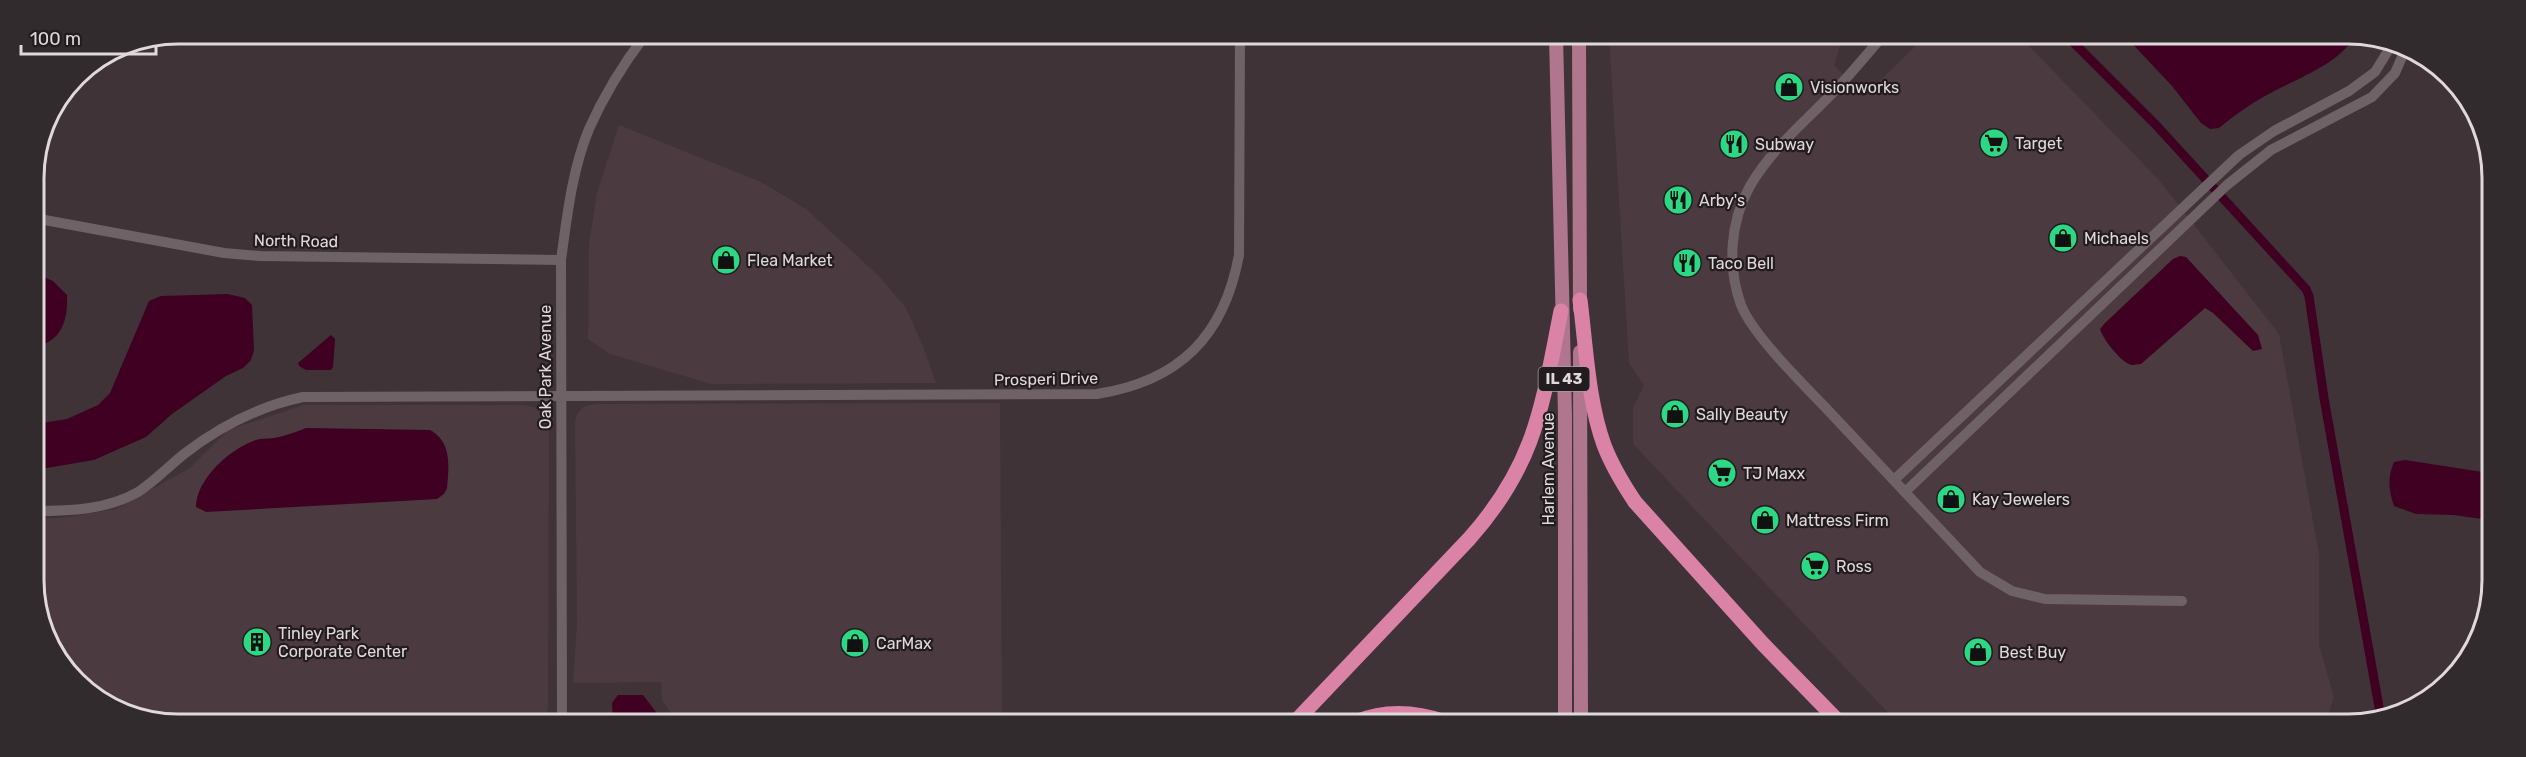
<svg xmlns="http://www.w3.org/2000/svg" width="2526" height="757" font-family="Rubik,sans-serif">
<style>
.built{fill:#4c3a41}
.water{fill:#3f0021}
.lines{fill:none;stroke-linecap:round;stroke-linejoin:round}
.canal{stroke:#3f0021;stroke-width:9}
.minor{stroke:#6f6267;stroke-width:10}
.major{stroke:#af768d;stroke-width:14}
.highway{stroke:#da83a6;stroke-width:15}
.labels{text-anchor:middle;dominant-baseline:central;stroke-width:4.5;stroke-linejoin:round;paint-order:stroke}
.shield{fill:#221c1e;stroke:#a7a0a2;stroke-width:1.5}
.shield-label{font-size:15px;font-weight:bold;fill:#e0d9db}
.poi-label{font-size:16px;fill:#e0d9db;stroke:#221c1e;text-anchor:start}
.street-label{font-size:16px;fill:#e0d9db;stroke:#221c1e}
.rim{fill:none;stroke:#e0d9db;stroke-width:3}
</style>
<rect width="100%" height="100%" fill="#3f3337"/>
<g class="built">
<path d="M1609 36 1843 37 1834 65 1863 97 1925 37H2020L2159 180 2279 334 2319 554V645L2334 697 2325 724 1899 723 1894 719 1633 444V408L1644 385 1629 363Z"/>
<path d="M619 125 761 182 806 209 879 276 906 308 922 344 936 383 711 384 610 354 588 339 589 243 597 193Z"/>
<path d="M1000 403 1002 721 670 720V712L662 700 661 682 573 683 577 623 575 423 577 414 583 407 595 404Z"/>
<path d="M304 405H525L537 408 549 427 548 707 546 720 140 719 69 675 36 607 35 519 70 517 116 509 190 468 228 430Z"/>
</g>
<g class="water">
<path d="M2126 37 2353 38C2340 64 2291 81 2265 96 2249 105 2233 116 2219 128L2210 129 2201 123 2172 86Z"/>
<path d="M2180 256 2186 257 2258 335 2262 349 2253 351 2213 313 2205 308 2141 364C2140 364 2133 365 2132 365 2122 364 2102 338 2100 329L2105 323 2173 259Z"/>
<path d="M34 273 53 281 67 295C68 320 62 342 34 347Z"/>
<path d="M228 294 245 298 252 305 254 350 251 360 243 368 226 376 172 414 146 437 94 460 35 470V424L67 419 98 405 110 393 149 301 161 296Z"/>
<path d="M331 335 335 339 333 367 331 370H306L299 366 298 363Z"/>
<path d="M306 428 430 430C452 442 449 466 447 488L444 494 437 499 206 512 196 507C196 479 231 448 256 440 261 438 268 439 274 438 285 436 296 432 306 428Z"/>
<path d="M2405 460 2489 473V520L2454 515 2416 514 2394 506C2389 491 2387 478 2394 462Z"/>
<path d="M618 695H643L659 716 660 720H613L612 703Z"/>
</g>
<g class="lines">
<path class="canal" d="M2068 37 2156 125 2306 289 2309 296 2324 398 2381 718"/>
<g class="minor">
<path d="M1882 37C1868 53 1855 69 1840 85 1810 118 1773 146 1750 186 1730 222 1727 266 1741 305 1753 335 1801 382 1824 406 1876 461 1928 517 1980 572L2012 591 2045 599 2182 601"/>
<path d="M34 218 224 253 260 256 561 260"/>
<path d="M1894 480 2239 155 2274 131 2349 91 2375 72 2391 46V41"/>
<path d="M1905 492 2227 185 2271 150 2372 97 2395 73 2405 50"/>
<path d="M35 511C69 511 107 510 138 492 154 482 169 466 184 454 219 427 260 406 303 397L1097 394C1180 381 1224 336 1239 255L1240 35"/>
<path d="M562 720 561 260C567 217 572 170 589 129 604 95 624 63 646 34"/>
</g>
<g class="major">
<path d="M1556 36 1565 415V722"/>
<path d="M1579 36 1580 309"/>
<path d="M1580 352 1581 722"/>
</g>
<g class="highway">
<path d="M1580 300C1586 347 1588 401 1604 445 1612 466 1623 484 1635 502L1763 644 1840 723"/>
<path d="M1295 722 1469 539C1536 464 1542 406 1561 311"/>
<path d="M1356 722C1385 710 1416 712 1445 722"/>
</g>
</g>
<defs>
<g id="shop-disc" transform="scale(1.5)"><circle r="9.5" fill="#2dd884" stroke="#221c1e"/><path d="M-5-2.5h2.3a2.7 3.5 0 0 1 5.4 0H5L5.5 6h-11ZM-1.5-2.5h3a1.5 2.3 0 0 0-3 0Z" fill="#111"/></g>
<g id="supermarket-disc" transform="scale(1.5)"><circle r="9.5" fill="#2dd884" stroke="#221c1e"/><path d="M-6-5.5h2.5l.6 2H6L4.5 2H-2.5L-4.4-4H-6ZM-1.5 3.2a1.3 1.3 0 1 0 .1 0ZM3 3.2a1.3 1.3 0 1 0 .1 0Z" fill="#111"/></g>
<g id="restaurant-disc" transform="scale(1.5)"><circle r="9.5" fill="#2dd884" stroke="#221c1e"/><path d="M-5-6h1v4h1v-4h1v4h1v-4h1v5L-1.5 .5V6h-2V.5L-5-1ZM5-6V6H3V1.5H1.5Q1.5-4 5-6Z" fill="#111"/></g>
<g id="building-disc" transform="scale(1.5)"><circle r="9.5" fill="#2dd884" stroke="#221c1e"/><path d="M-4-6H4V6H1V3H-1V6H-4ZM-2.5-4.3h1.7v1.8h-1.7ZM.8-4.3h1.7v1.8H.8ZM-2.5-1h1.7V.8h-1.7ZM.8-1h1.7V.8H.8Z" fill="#111"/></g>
</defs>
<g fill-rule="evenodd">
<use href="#shop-disc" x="1789" y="87"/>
<use href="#supermarket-disc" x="1994" y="143"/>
<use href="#restaurant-disc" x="1734" y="144"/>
<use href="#restaurant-disc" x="1678" y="200"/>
<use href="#shop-disc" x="2063" y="238"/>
<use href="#shop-disc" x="726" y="260"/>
<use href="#restaurant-disc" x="1687" y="263"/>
<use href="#shop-disc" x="1675" y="414"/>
<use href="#supermarket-disc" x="1722" y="473"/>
<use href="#shop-disc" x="1951" y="499"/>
<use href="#shop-disc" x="1765" y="520"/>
<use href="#supermarket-disc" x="1815" y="566"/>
<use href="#building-disc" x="257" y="642"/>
<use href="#shop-disc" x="855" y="643"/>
<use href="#shop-disc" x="1978" y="652"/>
</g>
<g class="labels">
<rect class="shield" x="1538.5" y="367" width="51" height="24" rx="4.5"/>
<g class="shield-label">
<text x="1564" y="379">IL 43</text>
</g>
<g class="poi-label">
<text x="1810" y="87">Visionworks</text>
<text x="2015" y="143">Target</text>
<text x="1755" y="144">Subway</text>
<text x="1699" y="200">Arby's</text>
<text x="2084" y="238">Michaels</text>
<text x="747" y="260">Flea Market</text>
<text x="1708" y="263">Taco Bell</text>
<text x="1696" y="414">Sally Beauty</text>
<text x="1743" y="473">TJ Maxx</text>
<text x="1972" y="499">Kay Jewelers</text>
<text x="1786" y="520">Mattress Firm</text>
<text x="1836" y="566">Ross</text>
<text x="278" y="633">Tinley Park<tspan x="278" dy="18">Corporate Center</tspan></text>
<text x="876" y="643">CarMax</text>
<text x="1999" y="652">Best Buy</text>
</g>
<g class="street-label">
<text transform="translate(296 241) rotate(1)">North Road</text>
<text transform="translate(545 367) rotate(-90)">Oak Park Avenue</text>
<text transform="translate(1046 379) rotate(-1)">Prosperi Drive</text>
<text transform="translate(1548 469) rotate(-90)">Harlem Avenue</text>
</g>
</g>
<path d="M0 0H2526V757H0ZM178 44H2348A134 134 0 0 1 2482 178V580A134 134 0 0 1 2348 714H178A134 134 0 0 1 44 580V178A134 134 0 0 1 178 44Z" fill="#312b2d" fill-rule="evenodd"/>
<path class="rim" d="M178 44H2348A134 134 0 0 1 2482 178V580A134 134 0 0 1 2348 714H178A134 134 0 0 1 44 580V178A134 134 0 0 1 178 44Z"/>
<path d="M21 45v9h135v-9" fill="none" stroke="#e0d9db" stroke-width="3"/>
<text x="30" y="45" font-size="18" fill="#e0d9db" stroke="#221c1e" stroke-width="4.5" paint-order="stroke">100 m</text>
</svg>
